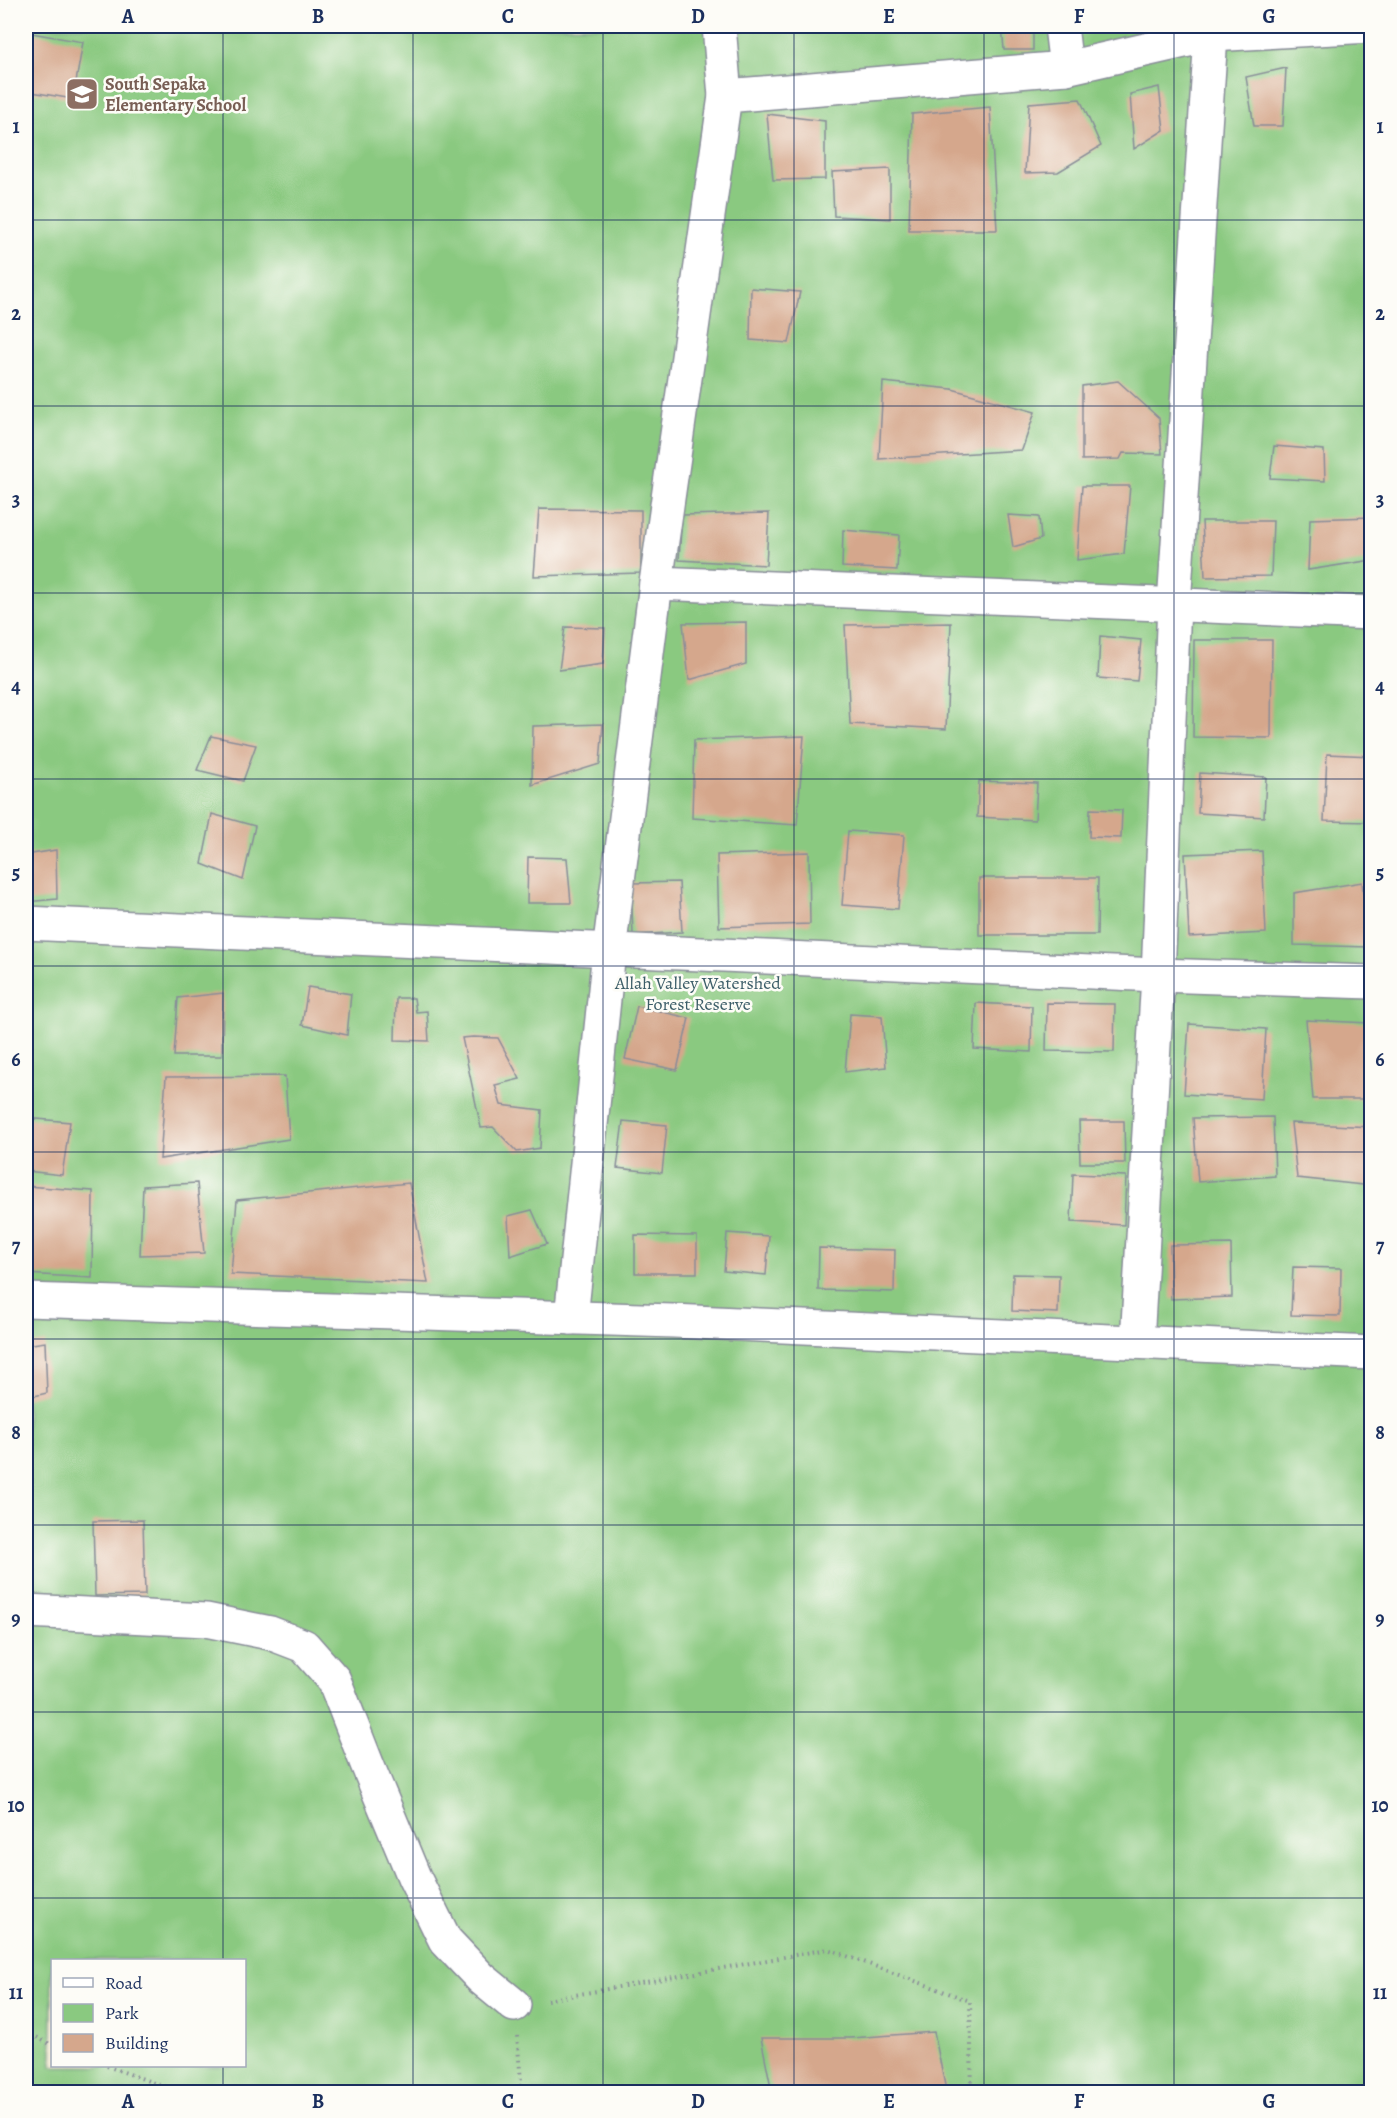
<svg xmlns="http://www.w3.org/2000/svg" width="1397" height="2118" font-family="Alegreya,serif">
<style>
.green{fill:#8ac980;stroke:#527c6f;stroke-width:1.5;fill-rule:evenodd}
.building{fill:#d5a78c}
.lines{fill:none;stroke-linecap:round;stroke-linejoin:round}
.street-casing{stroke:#888c98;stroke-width:36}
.path{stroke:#888c98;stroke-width:4;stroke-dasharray:1.5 4.5;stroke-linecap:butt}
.street{stroke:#fff;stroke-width:33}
.grid{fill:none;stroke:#1b2f5e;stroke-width:1.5;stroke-opacity:0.55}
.labels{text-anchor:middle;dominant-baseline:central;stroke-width:5;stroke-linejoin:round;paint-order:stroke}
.education-label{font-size:18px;font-weight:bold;fill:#785e54;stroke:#fdfcf7;text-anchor:start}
.park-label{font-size:18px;fill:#3c5d68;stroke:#fdfcf7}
.neatline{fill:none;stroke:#1b2f5e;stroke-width:2}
.grid-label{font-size:20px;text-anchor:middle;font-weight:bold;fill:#1b2f5e}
</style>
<rect width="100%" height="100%" fill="#fdfcf7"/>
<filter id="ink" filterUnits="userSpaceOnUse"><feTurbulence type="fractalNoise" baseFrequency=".0167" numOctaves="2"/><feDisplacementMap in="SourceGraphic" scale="12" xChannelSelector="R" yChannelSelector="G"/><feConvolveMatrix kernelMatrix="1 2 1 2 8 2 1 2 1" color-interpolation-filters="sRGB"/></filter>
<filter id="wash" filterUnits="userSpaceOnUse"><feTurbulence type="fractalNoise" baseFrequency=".008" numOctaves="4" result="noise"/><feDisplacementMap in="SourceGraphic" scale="24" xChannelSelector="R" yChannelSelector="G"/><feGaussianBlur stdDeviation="1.35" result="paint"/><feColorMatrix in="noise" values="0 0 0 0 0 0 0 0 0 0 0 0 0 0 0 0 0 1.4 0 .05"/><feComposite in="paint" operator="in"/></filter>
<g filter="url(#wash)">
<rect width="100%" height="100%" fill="#f4ead3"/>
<path class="green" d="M26 26H1371V2092H26ZM52 1960H244V2066H52Z"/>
<g id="blocks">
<g class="building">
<path d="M1002 26H1033V50H1004Z"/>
<path d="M26 32 83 42 73 99 26 91Z"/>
<path d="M1286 68 1283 126H1254L1246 77Z"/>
<path d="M1159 87 1164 130 1134 149 1130 94Z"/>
<path d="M1080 99 1101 146 1058 172 1025 173 1029 103Z"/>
<path d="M990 107 997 230H909L912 114Z"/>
<path d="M767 114 825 121V179L773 180Z"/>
<path d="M890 169V219L834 216 832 172Z"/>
<path d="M751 288 800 292 789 343 750 340Z"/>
<path d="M1118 381 1159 418 1162 454 1123 453 1120 459 1082 460V386Z"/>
<path d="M883 382 952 389 1035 412 1022 450 879 459Z"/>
<path d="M1274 446 1324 450 1325 481 1270 478Z"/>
<path d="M1082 486H1130L1124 554 1077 560Z"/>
<path d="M539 509 641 510V573L534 576Z"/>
<path d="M769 513 766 565 679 560 682 515Z"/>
<path d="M1008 515 1039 517 1041 539 1013 547Z"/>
<path d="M1372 517V560L1308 570 1310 519Z"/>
<path d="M1202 521H1273L1271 576 1205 577Z"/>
<path d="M843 530 899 535 897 570 842 567Z"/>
<path d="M746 622V664L689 680 683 623Z"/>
<path d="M951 623 946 729 850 724 845 625Z"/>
<path d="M565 627 605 628 603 664 559 670Z"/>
<path d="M1100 636 1141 640 1137 681 1098 678Z"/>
<path d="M1194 640H1272L1271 738 1193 737Z"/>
<path d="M603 724 600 764 532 785 533 726Z"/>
<path d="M211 736 256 745 243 781 197 770Z"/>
<path d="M804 736 797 825 692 818 694 740Z"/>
<path d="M1327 754 1372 756V822L1324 821Z"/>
<path d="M1200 773 1266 777 1264 817 1198 813Z"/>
<path d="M979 781 1037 783 1035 820 977 817Z"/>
<path d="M1090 809 1122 810 1121 838 1089 837Z"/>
<path d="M212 814 255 826 243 880 202 864Z"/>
<path d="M848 831 904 835 898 909 842 905Z"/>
<path d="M56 850 57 899 26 902V855Z"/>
<path d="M1262 851 1266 933 1189 937 1185 854Z"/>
<path d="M809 852 810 924 719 927 717 855Z"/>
<path d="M528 857 567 858 571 903H527Z"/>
<path d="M979 878H1098L1097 935H979Z"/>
<path d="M679 882 682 932 633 935 631 883Z"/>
<path d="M1362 882 1370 947 1294 945V893Z"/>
<path d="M308 987 351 994 347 1035 302 1025Z"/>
<path d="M223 993 222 1056H174L178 998Z"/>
<path d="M396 998H414L416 1012 427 1011 429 1041 395 1040Z"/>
<path d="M976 1003 1032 1006 1031 1052 974 1049Z"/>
<path d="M1047 1003 1115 1004 1114 1052 1046 1051Z"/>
<path d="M637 1006 689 1018 677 1070 625 1059Z"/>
<path d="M850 1014 882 1016 886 1067 845 1072Z"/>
<path d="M1306 1020 1369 1023 1367 1099H1313Z"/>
<path d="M1189 1024 1266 1029 1262 1099 1184 1094Z"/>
<path d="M473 1037 498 1038 520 1079 495 1085 501 1105 542 1110 540 1148 517 1152 493 1127 481 1128 462 1038Z"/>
<path d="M285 1076 289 1139 160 1159 166 1077Z"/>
<path d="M1273 1117 1275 1176 1198 1182 1193 1118Z"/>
<path d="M26 1118 70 1122 62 1175 26 1171Z"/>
<path d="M623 1121 667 1125 662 1173 617 1168Z"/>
<path d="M1079 1121H1124L1125 1163H1080Z"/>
<path d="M1291 1123 1372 1127V1186L1297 1178Z"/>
<path d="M1073 1174 1126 1176 1124 1225 1071 1222Z"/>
<path d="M197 1183 204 1253 140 1255 143 1186Z"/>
<path d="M409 1183 428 1283 231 1274 237 1200Z"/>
<path d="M26 1186 93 1191 92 1278 26 1274Z"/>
<path d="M532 1210 547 1244 510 1256 508 1216Z"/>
<path d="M727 1233 769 1236 766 1275 724 1271Z"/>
<path d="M635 1235 697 1236V1273H635Z"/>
<path d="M1231 1244 1232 1297 1171 1299 1170 1245Z"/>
<path d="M819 1248 895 1250 894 1292 818 1290Z"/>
<path d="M1293 1267 1341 1268 1340 1316 1291 1315Z"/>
<path d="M1013 1274 1059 1275 1058 1313 1012 1311Z"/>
<path d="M45 1342 47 1393 26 1398V1345Z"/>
<path d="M143 1520 145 1595 95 1596 93 1521Z"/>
<path d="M934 2032 946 2090 907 2092H772L761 2038H851Z"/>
</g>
</g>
</g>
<g filter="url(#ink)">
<use href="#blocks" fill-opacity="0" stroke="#888c98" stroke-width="1.5"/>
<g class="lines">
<g class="street-casing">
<g id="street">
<path d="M719 26 725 96"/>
<path d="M1061 26 1066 68"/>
<path d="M656 583 1372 613"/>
<path d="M26 923 1158 975 1372 982"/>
<path d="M26 1300 673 1321 1372 1353"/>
<path d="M571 1318 609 951 656 583 725 96 1066 68 1211 35 1370 26"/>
<path d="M1137 1342 1158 975 1174 605 1211 35"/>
<path d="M26 1611 206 1620 270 1633 304 1646 334 1680 367 1764 414 1877 445 1940 481 1978 514 2005"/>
</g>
</g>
<g class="path">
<path d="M547 2000 828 1949 970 2001 972 2092"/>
<path d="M26 2032 52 2045"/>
<path d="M517 2036 522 2092"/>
<path d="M107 2066 179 2092"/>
</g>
<use href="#street" class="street"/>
</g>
</g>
<path class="grid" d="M223 26V1960M413 26V2092M603 26V2092M794 26V2092M984 26V2092M1174 26V2092M26 220H1372M26 406H1372M26 593H1372M26 779H1372M26 966H1372M26 1152H1372M26 1339H1372M26 1525H1372M26 1712H1372M26 1898H1372M223 2066V2092"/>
<defs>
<g id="school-square" transform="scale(1.725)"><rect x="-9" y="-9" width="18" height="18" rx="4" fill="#8d6e63" stroke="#fdfcf7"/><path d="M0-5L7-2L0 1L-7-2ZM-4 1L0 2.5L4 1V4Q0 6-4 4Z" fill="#fff"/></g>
</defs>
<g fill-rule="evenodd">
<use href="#school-square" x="82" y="94"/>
</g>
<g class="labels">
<g class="education-label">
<text x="105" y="84">South Sepaka<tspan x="105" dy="21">Elementary School</tspan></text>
</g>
<g class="park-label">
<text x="698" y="983">Allah Valley Watershed<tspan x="698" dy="21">Forest Reserve</tspan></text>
</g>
</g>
<rect width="1397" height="2118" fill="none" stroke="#fdfcf7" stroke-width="66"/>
<rect x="51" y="1959" width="195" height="108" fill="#fdfcf7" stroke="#a3aaba" stroke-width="1.5"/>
<rect x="63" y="1978" width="30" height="9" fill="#ffffff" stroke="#a3aaba" stroke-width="1.5"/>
<text x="105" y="1989" font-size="18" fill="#1b2f5e">Road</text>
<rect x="63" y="2004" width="30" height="18" fill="#8ac980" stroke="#a3aaba" stroke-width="1.5"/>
<text x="105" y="2019" font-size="18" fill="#1b2f5e">Park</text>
<rect x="63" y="2034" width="30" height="18" fill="#d5a78c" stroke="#a3aaba" stroke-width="1.5"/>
<text x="105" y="2049" font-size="18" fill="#1b2f5e">Building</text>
<rect x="33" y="33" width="1331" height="2052" class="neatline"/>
<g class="grid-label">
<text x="128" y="23">A</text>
<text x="318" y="23">B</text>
<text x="508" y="23">C</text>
<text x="698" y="23">D</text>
<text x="889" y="23">E</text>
<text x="1079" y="23">F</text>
<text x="1269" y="23">G</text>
<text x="16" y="133">1</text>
<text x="1380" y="133">1</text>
<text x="16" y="320">2</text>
<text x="1380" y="320">2</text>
<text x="16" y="506">3</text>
<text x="1380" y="506">3</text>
<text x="16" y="693">4</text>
<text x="1380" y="693">4</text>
<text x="16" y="879">5</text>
<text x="1380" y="879">5</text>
<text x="16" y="1066">6</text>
<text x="1380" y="1066">6</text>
<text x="16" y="1252">7</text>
<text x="1380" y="1252">7</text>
<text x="16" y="1439">8</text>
<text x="1380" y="1439">8</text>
<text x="16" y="1625">9</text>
<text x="1380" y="1625">9</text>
<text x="16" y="1812">10</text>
<text x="1380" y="1812">10</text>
<text x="16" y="1999">11</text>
<text x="1380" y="1999">11</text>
<text x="128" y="2108">A</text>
<text x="318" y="2108">B</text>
<text x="508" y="2108">C</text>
<text x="698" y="2108">D</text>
<text x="889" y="2108">E</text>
<text x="1079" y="2108">F</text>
<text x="1269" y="2108">G</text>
</g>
</svg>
